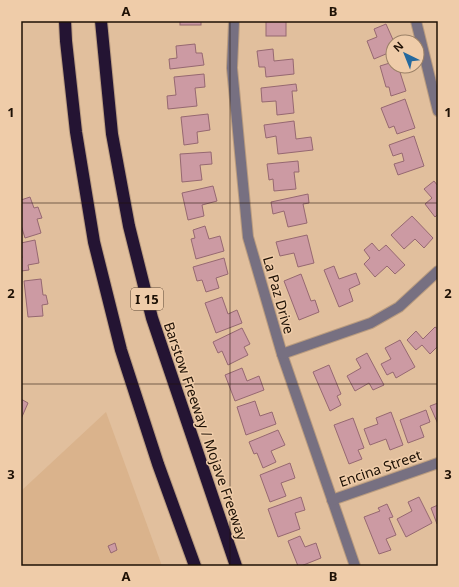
<svg xmlns="http://www.w3.org/2000/svg" width="459" height="587" font-family="'Noto Sans',sans-serif">
<style>
.built{fill:#dab38c}
.building{fill:#cc9aa3;stroke:#966871}
.lines{fill:none;stroke-linecap:round;stroke-linejoin:round}
.minor-casing{stroke:#ba9c7f;stroke-width:12}
.highway-casing{stroke:#ba9c7f;stroke-width:14}
.minor{stroke:#777081;stroke-width:10}
.highway{stroke:#241433;stroke-width:12}
.grid{fill:none;stroke:#1e1105;stroke-width:1;stroke-opacity:0.55}
.labels{text-anchor:middle;dominant-baseline:central;stroke-width:3;stroke-linejoin:round;paint-order:stroke}
.shield{fill:#efcca9;stroke:#5d4936;stroke-width:1}
.shield-label{font-size:13px;font-weight:bold;fill:#1e1105}
.street-label{font-size:14px;fill:#1e1105;stroke:#efcca9}
.neatline{fill:none;stroke:#1e1105;stroke-width:1.5}
.grid-label{font-size:13px;text-anchor:middle;font-weight:bold;fill:#1e1105}
</style>
<rect width="100%" height="100%" fill="#e1bf9d"/>
<path class="built" d="M106 412 162 566H21V491Z"/>
<g class="building">
<rect x="180" y="21" width="21" height="4"/>
<rect x="266" y="21" width="20" height="15"/>
<path d="M386 24 394 42H393V51L374 59 367 41 377 37 374 29Z"/>
<path d="M195 44 196 53H202L204 65 170 69 169 59 177 58 176 46Z"/>
<path d="M273 49 274 61 293 59 294 74 266 77 265 67H259L257 51Z"/>
<path d="M393 62V66H398L406 91 391 96 389 87H386L380 66Z"/>
<path d="M204 74 205 87 195 88 197 106 168 109 167 96 176 95 174 77Z"/>
<path d="M296 84 297 91H292L294 113 277 115 276 101 262 102 261 88Z"/>
<path d="M405 99 415 128 397 134 394 126 389 128 381 108Z"/>
<path d="M208 114 210 130 197 132 198 143 184 145 181 117Z"/>
<path d="M294 121 296 139 311 137 313 150 278 154 276 136 266 138 264 125Z"/>
<path d="M414 136 424 166 398 175 394 164 404 161 402 153 393 156 389 145Z"/>
<path d="M211 152 212 164 200 165 202 180 182 182 180 154Z"/>
<path d="M298 161 299 172H294L296 189 274 191 273 179 269 180 267 164Z"/>
<path d="M434 181 438 186V214L435 217 425 204 432 198 424 189Z"/>
<path d="M213 186 217 201 202 205 204 216 188 220 182 193Z"/>
<path d="M308 194 309 203 303 204 307 223 288 227 284 211 273 214 271 202Z"/>
<path d="M30 197 34 208 38 207 42 218 37 219 41 233 25 238 21 225V200Z"/>
<path d="M412 216 433 238 424 248 415 239 404 249 391 235Z"/>
<path d="M205 226 209 239 220 236 224 251 196 259 191 239 195 238 193 230Z"/>
<path d="M307 235 314 263 298 267 294 253 280 256 276 242Z"/>
<path d="M35 240 39 263 28 265 29 270 21 271V258H22L21 251V243Z"/>
<path d="M372 243 379 251 386 245 405 265 395 274 387 266 375 277 364 264 370 258 364 250Z"/>
<path d="M224 258 228 274 216 278 219 288 206 292 202 280 197 281 193 267Z"/>
<path d="M334 266 339 279 356 273 360 284 349 289 353 301 339 307 324 270Z"/>
<path d="M301 274 311 301 315 300 319 312 299 320 284 281Z"/>
<path d="M41 279 43 295H46L48 304 42 305 43 316 28 317 24 281Z"/>
<path d="M222 297 228 314 237 310 242 323 216 333 205 303Z"/>
<path d="M435 327 438 329V346L430 354 422 345 416 350 407 340 416 331 423 339Z"/>
<path d="M242 328 250 344 244 347 248 355 228 365 222 351 218 353 213 342Z"/>
<path d="M400 340 415 367 396 378 393 372 387 375 381 364 391 359 385 348Z"/>
<path d="M367 353 384 385 373 390 369 383 355 391 347 376 361 368 356 359Z"/>
<path d="M329 365 341 394 337 396 341 405 330 411 313 372Z"/>
<path d="M242 368 247 381 259 376 264 390 235 401 225 375Z"/>
<path d="M21 399 28 403 21 419Z"/>
<path d="M255 401 260 416 272 412 276 424 246 435 237 407Z"/>
<path d="M438 403V424L430 406Z"/>
<path d="M426 410 430 422 420 426 424 437 408 443 400 420Z"/>
<path d="M391 412 403 445 390 450 386 439 370 445 364 429 378 424 376 418Z"/>
<path d="M353 418 364 448 358 450 362 459 349 464 334 425Z"/>
<path d="M278 430 285 445 271 451 276 462 263 468 257 453 254 454 249 442Z"/>
<path d="M290 463 295 478 281 483 286 496 270 502 260 475Z"/>
<path d="M301 497 305 510 295 513 300 529 278 537 268 509Z"/>
<path d="M419 497 432 523 406 537 397 519 412 511 408 502Z"/>
<path d="M387 504 393 517 389 518 396 535 386 539 391 550 379 554 364 517 380 511 378 508Z"/>
<path d="M438 505V524H437L431 508Z"/>
<path d="M300 536 305 547 316 543 321 558 301 566H298L288 541Z"/>
<path d="M115 543 117 550 111 553 108 546Z"/>
</g>
<g class="lines">
<g class="minor-casing">
<g id="minor">
<path d="M234 21 232 68 248 237 282 354 355 566"/>
<path d="M416 21 438 111"/>
<path d="M282 354 371 323 399 307 438 271"/>
<path d="M332 500 438 463"/>
</g>
</g>
<g class="highway-casing">
<g id="highway">
<path d="M65 21 66 41 76 132 94 242 121 350 158 464 195 566"/>
<path d="M101 21 112 134 129 226 152 318 236 566"/>
</g>
</g>
<use href="#minor" class="minor"/>
<use href="#highway" class="highway"/>
</g>
<path class="grid" d="M230 21V566M21 203H438M21 384H438"/>
<g class="labels">
<rect class="shield" x="131" y="288" width="32" height="22" rx="3"/>
<g class="shield-label">
<text x="147" y="299">I 15</text>
</g>
<g class="street-label">
<text transform="translate(279 295) rotate(74)">La Paz Drive</text>
<text transform="translate(206 431) rotate(71)">Barstow Freeway / Mojave Freeway</text>
<text transform="translate(380 468) rotate(-19)">Encina Street</text>
</g>
</g>
<rect width="459" height="587" fill="none" stroke="#efcca9" stroke-width="44"/>
<g transform="translate(405 54) rotate(317)"><circle r="19" fill="#efcca9" stroke="#9b8167"/>
<path d="M0-3L7 15L0 10L-7 15Z" fill="#25699e"/>
<text y="-6" font-size="11" font-weight="bold" text-anchor="middle" fill="#1e1105">N</text>
</g>
<rect x="22" y="22" width="415" height="543" class="neatline"/>
<g class="grid-label">
<text x="126" y="16">A</text>
<text x="333" y="16">B</text>
<text x="11" y="117">1</text>
<text x="448" y="117">1</text>
<text x="11" y="298">2</text>
<text x="448" y="298">2</text>
<text x="11" y="479">3</text>
<text x="448" y="479">3</text>
<text x="126" y="581">A</text>
<text x="333" y="581">B</text>
</g>
</svg>
